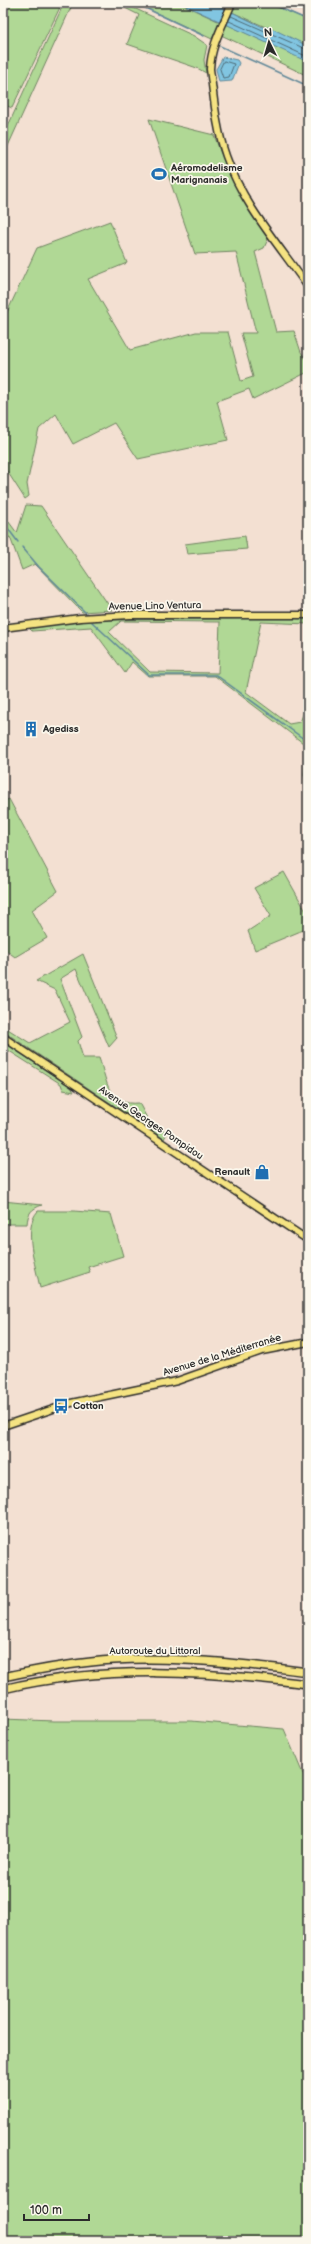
<svg xmlns="http://www.w3.org/2000/svg" width="311" height="2244" font-family="'Balsamiq Sans',sans-serif">
<style>
.green{fill:#b0d895;stroke:#6e8260;fill-rule:evenodd}
.water{fill:#81c5e1;stroke:#5f8798}
.lines{fill:none;stroke-linecap:round;stroke-linejoin:round}
.shore{stroke:#4d6974;stroke-width:1}
.stream{stroke:#5f8798;stroke-width:1.5}
.major-casing{stroke:#2b2b2b;stroke-width:9}
.highway-casing{stroke:#2b2b2b;stroke-width:10}
.major{stroke:#f5e382;stroke-width:6}
.highway{stroke:#f5e382;stroke-width:7}
.labels{text-anchor:middle;dominant-baseline:central;stroke-width:3.5;stroke-linejoin:round;paint-order:stroke}
.poi-label{font-size:10px;font-weight:bold;fill:#2b2b2b;stroke:#fbf7ec;text-anchor:start}
.street-label{font-size:10px;fill:#2b2b2b;stroke:#fbf7ec}
</style>
<rect width="100%" height="100%" fill="#f3e0d2"/>
<filter id="ink" filterUnits="userSpaceOnUse"><feTurbulence type="fractalNoise" baseFrequency=".025" numOctaves="2"/><feDisplacementMap in="SourceGraphic" scale="8" xChannelSelector="R" yChannelSelector="G"/><feConvolveMatrix kernelMatrix="1 2 1 2 8 2 1 2 1" color-interpolation-filters="sRGB"/></filter>
<g filter="url(#ink)">
<g class="green">
<path d="M3 3H62L12 108 3 104Z"/>
<path d="M64 3H73L3 157V137Z"/>
<path d="M115 3H123L194 36 207 45 204 60 206 73 197 68 127 44 139 15Z"/>
<path d="M135 3H179L220 22 212 39Z"/>
<path d="M236 3H269L308 20V46L232 12Z"/>
<path d="M226 24 308 61V76L221 35Z"/>
<path d="M149 119 214 135C228 174 245 204 268 239L264 248 255 252 276 332 294 331 301 352 308 363V377L306 373 253 399 249 389 217 401 228 440 138 459 114 423 73 444 56 414 39 429 27 484 29 496 25 499 7 471 3 473V321L37 248 110 221 127 263 88 279 130 350 196 332H228L241 381 253 377 241 333H256L236 252 195 254Z"/>
<path d="M26 505 41 506 112 610 82 612 35 564 22 570 10 537 3 540V514L17 533Z"/>
<path d="M245 536 247 549 187 554 185 544Z"/>
<path d="M308 618V624L261 622 246 692 289 724 300 722 308 702V785L304 775 307 746 215 676H148L132 662 125 673 91 627 32 631 30 629 32 627 96 620ZM121 621 220 622 218 673 150 672 109 632Z"/>
<path d="M9 799 58 891 32 910 47 938 15 957 7 951 3 953V802Z"/>
<path d="M284 872 308 915V928L255 950 248 931 271 916 254 888Z"/>
<path d="M83 954 117 1038 109 1047 76 969 60 979 82 1037 78 1041 83 1058H99C108 1083 107 1106 139 1103L149 1122 167 1133 164 1139 3 1031V1026L30 1043 70 1022 55 990 36 981Z"/>
<path d="M3 1042 71 1087 74 1092 63 1090 61 1084 3 1047Z"/>
<path d="M3 1201 42 1205C31 1209 28 1213 27 1224H3Z"/>
<path d="M38 1211H74L111 1214 123 1256 88 1267 90 1272 40 1288C36 1266 22 1228 38 1211Z"/>
<path d="M3 1719 54 1721H191L284 1729 308 1786V2241H3Z"/>
</g>
<g class="water">
<path d="M180 3H213L265 28 269 27 308 46V62Z"/>
<path d="M223 57 237 60 239 63 232 81 219 82 216 69Z"/>
</g>
<g class="lines">
<g class="shore">
<path d="M231 16 308 50"/>
<path d="M229 21 308 57"/>
<path d="M224 61 234 64 229 77 223 78 220 69Z"/>
</g>
<g class="stream">
<path d="M135 3 204 36"/>
<path d="M269 3 308 20"/>
<path d="M220 46 308 86"/>
<path d="M3 522 18 542"/>
<path d="M22 547 39 567 86 613"/>
<path d="M92 622 149 675H216L308 742"/>
</g>
<g class="major-casing">
<g id="major">
<path d="M232 3C223 25 211 45 210 69 214 98 216 128 226 156 243 205 279 245 308 287"/>
<path d="M3 628 80 618 130 615H308"/>
<path d="M3 1037 308 1240"/>
<path d="M3 1426 71 1403 177 1381 262 1351 308 1342"/>
</g>
</g>
<g class="highway-casing">
<g id="highway">
<path d="M3 1677C40 1669 76 1662 114 1660 179 1656 244 1664 308 1672"/>
<path d="M3 1689C105 1665 205 1671 308 1684"/>
</g>
</g>
<use href="#major" class="major"/>
<use href="#highway" class="highway"/>
</g>
</g>
<defs>
<g id="stadium-bare" transform="scale(1.2)"><path d="M0-5a6.5 5 0 1 0 0 10a6.5 5 0 1 0 0-10ZM-3.5-1.8h7v3.6h-7Z" fill="#1f6fb2" stroke="#fbf7ec" stroke-width="2.5" paint-order="stroke"/></g>
<g id="building-bare" transform="scale(1.2)"><path d="M-4-6H4V6H1V3H-1V6H-4ZM-2.5-4.3h1.7v1.8h-1.7ZM.8-4.3h1.7v1.8H.8ZM-2.5-1h1.7V.8h-1.7ZM.8-1h1.7V.8H.8Z" fill="#1f6fb2" stroke="#fbf7ec" stroke-width="2.5" paint-order="stroke"/></g>
<g id="shop-bare" transform="scale(1.2)"><path d="M-5-2.5h2.3a2.7 3.5 0 0 1 5.4 0H5L5.5 6h-11ZM-1.5-2.5h3a1.5 2.3 0 0 0-3 0Z" fill="#1f6fb2" stroke="#fbf7ec" stroke-width="2.5" paint-order="stroke"/></g>
<g id="bus-bare" transform="scale(1.2)"><path d="M-5-6H5V4H4V6H2V4H-2V6H-4V4H-5ZM-3.5-4V0h7V-4ZM-3.5 1.2v1.5H-2V1.2ZM2 1.2v1.5H3.5V1.2Z" fill="#1f6fb2" stroke="#fbf7ec" stroke-width="2.5" paint-order="stroke"/></g>
</defs>
<g fill-rule="evenodd">
<use href="#stadium-bare" x="159" y="174"/>
<use href="#building-bare" x="31" y="729"/>
<use href="#shop-bare" x="262" y="1172"/>
<use href="#bus-bare" x="61" y="1406"/>
</g>
<g class="labels">
<g class="poi-label">
<text x="171" y="168">Aéromodelisme<tspan x="171" dy="12">Marignanais</tspan></text>
<text x="43" y="729">Agediss</text>
<text x="250" y="1172" text-anchor="end">Renault</text>
<text x="73" y="1406">Cotton</text>
</g>
<g class="street-label">
<text transform="translate(155 606) rotate(-1)">Avenue Lino Ventura</text>
<text transform="translate(151 1123) rotate(34)">Avenue Georges Pompidou</text>
<text transform="translate(222 1355) rotate(-17)">Avenue de la Méditerranée</text>
<text x="155" y="1651">Autoroute du Littoral</text>
</g>
</g>
<rect width="311" height="2244" fill="none" stroke="#fbf7ec" stroke-width="16"/>
<rect x="8" y="8" width="295" height="2228" fill="none" stroke="#2b2b2b" stroke-width="1.5" filter="url(#ink)"/>
<g transform="translate(269 42) rotate(355)" stroke="#fbf7ec" stroke-width="3" paint-order="stroke">
<path d="M0-3L7 15L0 10L-7 15Z" fill="#2b2b2b"/>
<text y="-6" font-size="11" font-weight="bold" text-anchor="middle" fill="#2b2b2b">N</text>
</g>
<path d="M24 2214v6h65v-6" fill="none" stroke="#2b2b2b" stroke-width="2"/>
<text x="30" y="2214" font-size="12" fill="#2b2b2b" stroke="#fbf7ec" stroke-width="3" paint-order="stroke">100 m</text>
</svg>
